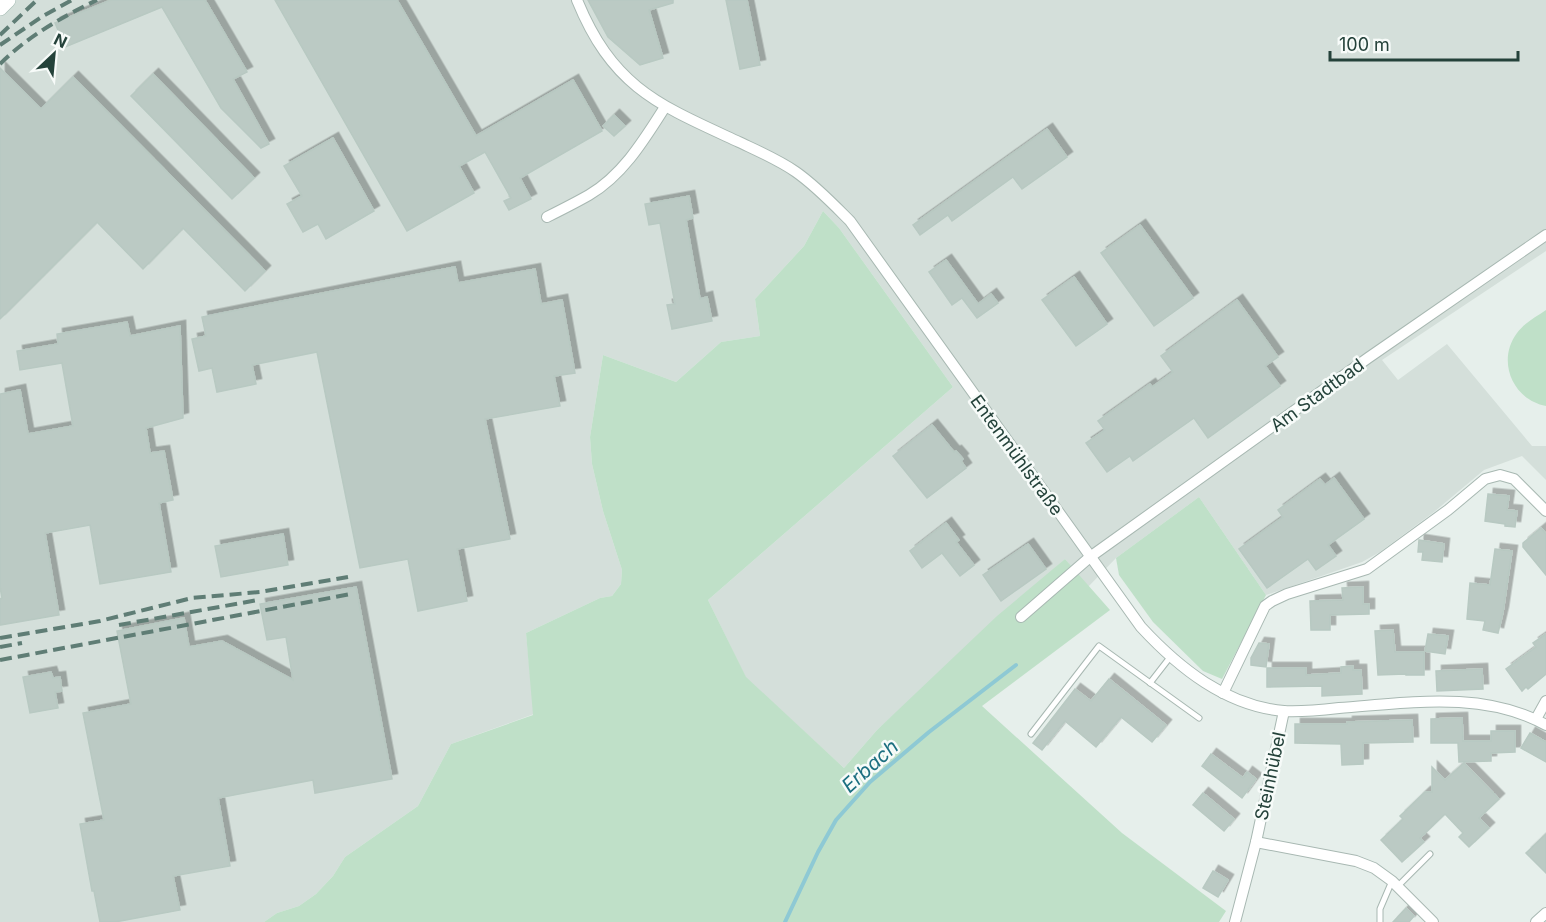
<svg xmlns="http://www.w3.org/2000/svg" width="1546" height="922" font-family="Inter,sans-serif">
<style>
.built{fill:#d4dfda}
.green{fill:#bfe0c8}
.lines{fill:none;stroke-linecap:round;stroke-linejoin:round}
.stream{stroke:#8ec9d4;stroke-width:4}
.building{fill:#bbcac4;stroke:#b8c9c2;stroke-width:1.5;filter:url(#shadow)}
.lane-casing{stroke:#a8b8b2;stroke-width:7}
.street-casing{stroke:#a8b8b2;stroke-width:12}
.secondary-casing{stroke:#a4bbb3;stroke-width:16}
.lane{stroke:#fff;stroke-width:5}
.street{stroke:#fff;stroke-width:10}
.secondary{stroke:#fff;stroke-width:15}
.rail{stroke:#5f7d75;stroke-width:4;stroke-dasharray:12 6;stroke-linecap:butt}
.labels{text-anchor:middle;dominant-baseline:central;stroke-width:5;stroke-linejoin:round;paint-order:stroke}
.street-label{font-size:18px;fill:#24423a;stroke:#f7fbf9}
.water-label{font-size:20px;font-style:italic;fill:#1c6f80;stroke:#f7fbf9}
</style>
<defs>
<filter id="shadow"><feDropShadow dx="5.5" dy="-5.5" stdDeviation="0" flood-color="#0004"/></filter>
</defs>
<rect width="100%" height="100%" fill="#e6efeb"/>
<path class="built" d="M0 0H1546V251L1382 360 1398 380 1447 344 1532 446H1546V480L1522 456 1484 470 1434 512 1380 552 1362 562 1266 595 1199 497 1116 558 1088 587 1065 559 877 730 844 768 746 678 708 600 953 387 839 228 823 211 804 246 755 299 760 336 721 342 676 382 603 355 590 437 592 464 603 511 622 570 621 584 612 596 600 598 526 633 534 714 451 744 418 806 345 857 333 876 316 894 299 906 277 913 264 922H0Z"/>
<g class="green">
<path d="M823 211 839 228 953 387 708 600 746 677 844 768 877 730 997 616 1065 559 1110 610 982 706 1122 833 1226 911 1219 922H264L277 913 299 906 316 894 333 876 345 857 418 806 451 744 533 715 526 633 600 598 612 596 621 584 622 570 603 511 592 464 590 437 603 355 676 382 721 342 760 336 755 299 804 246Z"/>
<path d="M1546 310V406C1513 400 1496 361 1517 333 1524 323 1536 317 1546 310Z"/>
<path d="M1199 497 1266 595 1222 679 1203 671 1153 622 1119 575 1116 558Z"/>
</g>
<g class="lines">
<path class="stream" d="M785 922 818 852 836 820 870 782 929 732 1016 665"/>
</g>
<g class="building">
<path d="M111 0H205L247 72 233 79 269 144 261 148 221 108 162 7 65 47 55 23Z"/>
<path d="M275 0H397L476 136 573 80 602 131 520 178 531 199 509 210 504 201 511 198 485 152 459 166 474 193 407 231Z"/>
<path d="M588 0H673V3L649 10 663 58 640 65 608 37Z"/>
<path d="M726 0H747L760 65 740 69Z"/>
<path d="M0 68 41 109 73 77 265 271 245 291 183 228 143 269 97 222 0 319Z"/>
<path d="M153 74 254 178 232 199 131 96Z"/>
<path d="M614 115 625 126 614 136 603 126Z"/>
<path d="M1047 129 1067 157 1022 189 1013 177 952 221 948 215 920 235 913 225Z"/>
<path d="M333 138 374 211 326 239 318 224 303 232 287 204 302 196 284 166Z"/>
<path d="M689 196 693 218 686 220 700 299 707 297 712 321 672 329 667 305 675 304 660 223 649 225 645 204Z"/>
<path d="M1140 225 1193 298 1154 326 1101 253Z"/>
<path d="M946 260 978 304 991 294 998 303 977 318 962 298 952 305 929 272Z"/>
<path d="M455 267 458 283 535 269 541 304 562 300 575 373 554 376 560 406 485 419 510 539 457 549 467 601 418 611 408 559 360 568 317 352 252 365 256 384 217 392 212 368 199 371 192 339 206 336 202 317Z"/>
<path d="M1074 277 1107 324 1076 346 1042 300Z"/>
<path d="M1237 300 1278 357 1265 366 1280 386 1208 438 1194 418 1133 461 1130 456 1107 472 1086 443 1105 430 1098 421 1150 384 1152 387 1173 372 1161 356Z"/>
<path d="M127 322 130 336 180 326 183 418 146 428 150 453 164 451 173 500 159 503 171 572 100 584 90 525 45 533 59 615 0 625V599L2 598 0 587V394L20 390 28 434 73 426 62 363 20 370 17 351 58 344 57 334Z"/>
<path d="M932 425 954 452 956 451 963 459 961 461 966 468 927 498 893 456Z"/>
<path d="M1334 478 1364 519 1328 545 1336 556 1316 570 1308 559 1267 588 1239 549 1283 517 1278 510 1320 479 1325 485Z"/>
<path d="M1488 494 1509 496 1507 510 1517 511 1515 527 1505 526V524L1485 521Z"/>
<path d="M946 523 959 540 956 542 974 565 960 576 942 553 922 568 910 551Z"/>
<path d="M1541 528 1546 534V575L1523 547V543Z"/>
<path d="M283 534 288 565 221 577 215 546Z"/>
<path d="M1419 540 1444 544 1442 562 1422 560 1423 552H1418Z"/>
<path d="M1028 544 1046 569 1001 601 983 575Z"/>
<path d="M1495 549 1512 551 1503 612 1498 633 1483 630 1485 621 1467 619 1470 583 1490 585Z"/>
<path d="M356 587 392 779 315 793 313 780 218 798 230 866 173 876 180 910 115 922H100L94 891H92L80 824 104 820 83 713 131 704 117 631 184 618 189 647 222 641 293 680 286 637 267 640 260 604Z"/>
<path d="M1363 587V604H1369V614L1330 615V630H1311L1310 601 1343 600 1342 588Z"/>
<path d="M1393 630 1395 652H1424V675H1406V674L1378 675 1375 631Z"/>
<path d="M1428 634 1448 636 1445 654 1425 651Z"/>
<path d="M1546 634V674L1528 689 1526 687 1522 691 1506 669 1536 647 1533 643Z"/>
<path d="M1259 643 1269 644 1266 667 1251 665V658Z"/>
<path d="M1353 666V670H1361L1362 694 1322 696V686L1267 687V668H1306V675L1341 673V667Z"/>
<path d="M1482 669 1483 689 1437 691 1436 671Z"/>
<path d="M51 672 53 678 60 677 62 691 55 692 58 708 30 713 23 677Z"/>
<path d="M1109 679 1166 725 1152 742 1121 717 1096 747 1065 721 1042 750 1033 743 1075 689 1091 701Z"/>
<path d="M1462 718 1463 741H1491V731H1515V752L1491 753V761L1459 762 1458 743H1431V719Z"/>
<path d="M1412 720 1413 742 1363 743V764L1342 765 1341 744 1295 743V724H1347V722Z"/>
<path d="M1530 733 1546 742V762L1521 748Z"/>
<path d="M1211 754 1243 778 1247 772 1256 779 1242 798 1202 766Z"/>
<path d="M1464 763 1499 799 1479 818 1489 828 1469 847 1459 837 1463 833 1445 814 1420 838 1424 842 1402 862 1381 840 1403 819 1400 816 1425 792H1432V767L1445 780Z"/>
<path d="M1203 793 1234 819 1224 831 1193 805Z"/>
<path d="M1546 834V873L1526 853Z"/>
<path d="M1213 871 1228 880 1218 897 1203 888Z"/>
<path d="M1406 908 1414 916 1409 922H1393Z"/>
</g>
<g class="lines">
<g class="lane-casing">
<g id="lane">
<path d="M1150 683 1171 656"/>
<path d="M1031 734 1099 646 1199 718"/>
<path d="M1397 887 1430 854"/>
<path d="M1380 922V909L1392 881"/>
</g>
</g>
<g class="street-casing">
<g id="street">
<path d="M577 0C613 88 659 105 739 142 758 151 779 160 796 172 816 186 833 204 850 221L1141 627C1179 668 1226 706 1284 711 1302 712 1321 710 1339 708 1408 703 1483 690 1546 725"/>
<path d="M547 217C561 210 575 203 589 195 623 175 644 140 665 107"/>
<path d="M1021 617 1090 557 1368 358 1546 235"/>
<path d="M1223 693 1265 606 1272 601 1287 594 1367 569 1448 510 1485 479 1500 475 1514 479 1546 511"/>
<path d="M1536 719 1546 701"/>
<path d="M1256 842 1356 861 1374 868 1392 881 1433 922"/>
<path d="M1235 922 1256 842 1284 711"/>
<path d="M1536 922 1546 913"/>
</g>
</g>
<g class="secondary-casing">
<path id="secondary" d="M0 8 8 0"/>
</g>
<use href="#lane" class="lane"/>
<use href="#street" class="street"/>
<use href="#secondary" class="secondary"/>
<g class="rail">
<path d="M0 35 37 0"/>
<path d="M0 45 43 16 72 0"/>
<path d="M0 64C28 36 62 17 97 0"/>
<path d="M119 625 258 600"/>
<path d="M0 638 100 621 192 598 260 592 348 577"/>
<path d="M0 647 22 643"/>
<path d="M0 660 351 594"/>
</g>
</g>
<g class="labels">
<g class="street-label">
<text transform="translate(1317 395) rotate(-36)">Am Stadtbad</text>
<text transform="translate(1017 455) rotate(54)">Entenmühlstraße</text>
<text transform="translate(1270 776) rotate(-78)">Steinhübel</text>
</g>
<g class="water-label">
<text transform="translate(870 766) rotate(-42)">Erbach</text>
</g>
</g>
<g transform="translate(54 54) rotate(26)" stroke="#f7fbf9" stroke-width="4.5" paint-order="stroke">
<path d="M0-4.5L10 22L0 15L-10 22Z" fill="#24423a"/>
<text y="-9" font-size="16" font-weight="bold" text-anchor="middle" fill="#24423a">N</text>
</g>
<path d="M1330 51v9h188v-9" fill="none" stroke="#24423a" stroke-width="3"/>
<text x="1339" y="51" font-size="18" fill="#24423a" stroke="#f7fbf9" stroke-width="4.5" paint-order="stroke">100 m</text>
</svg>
